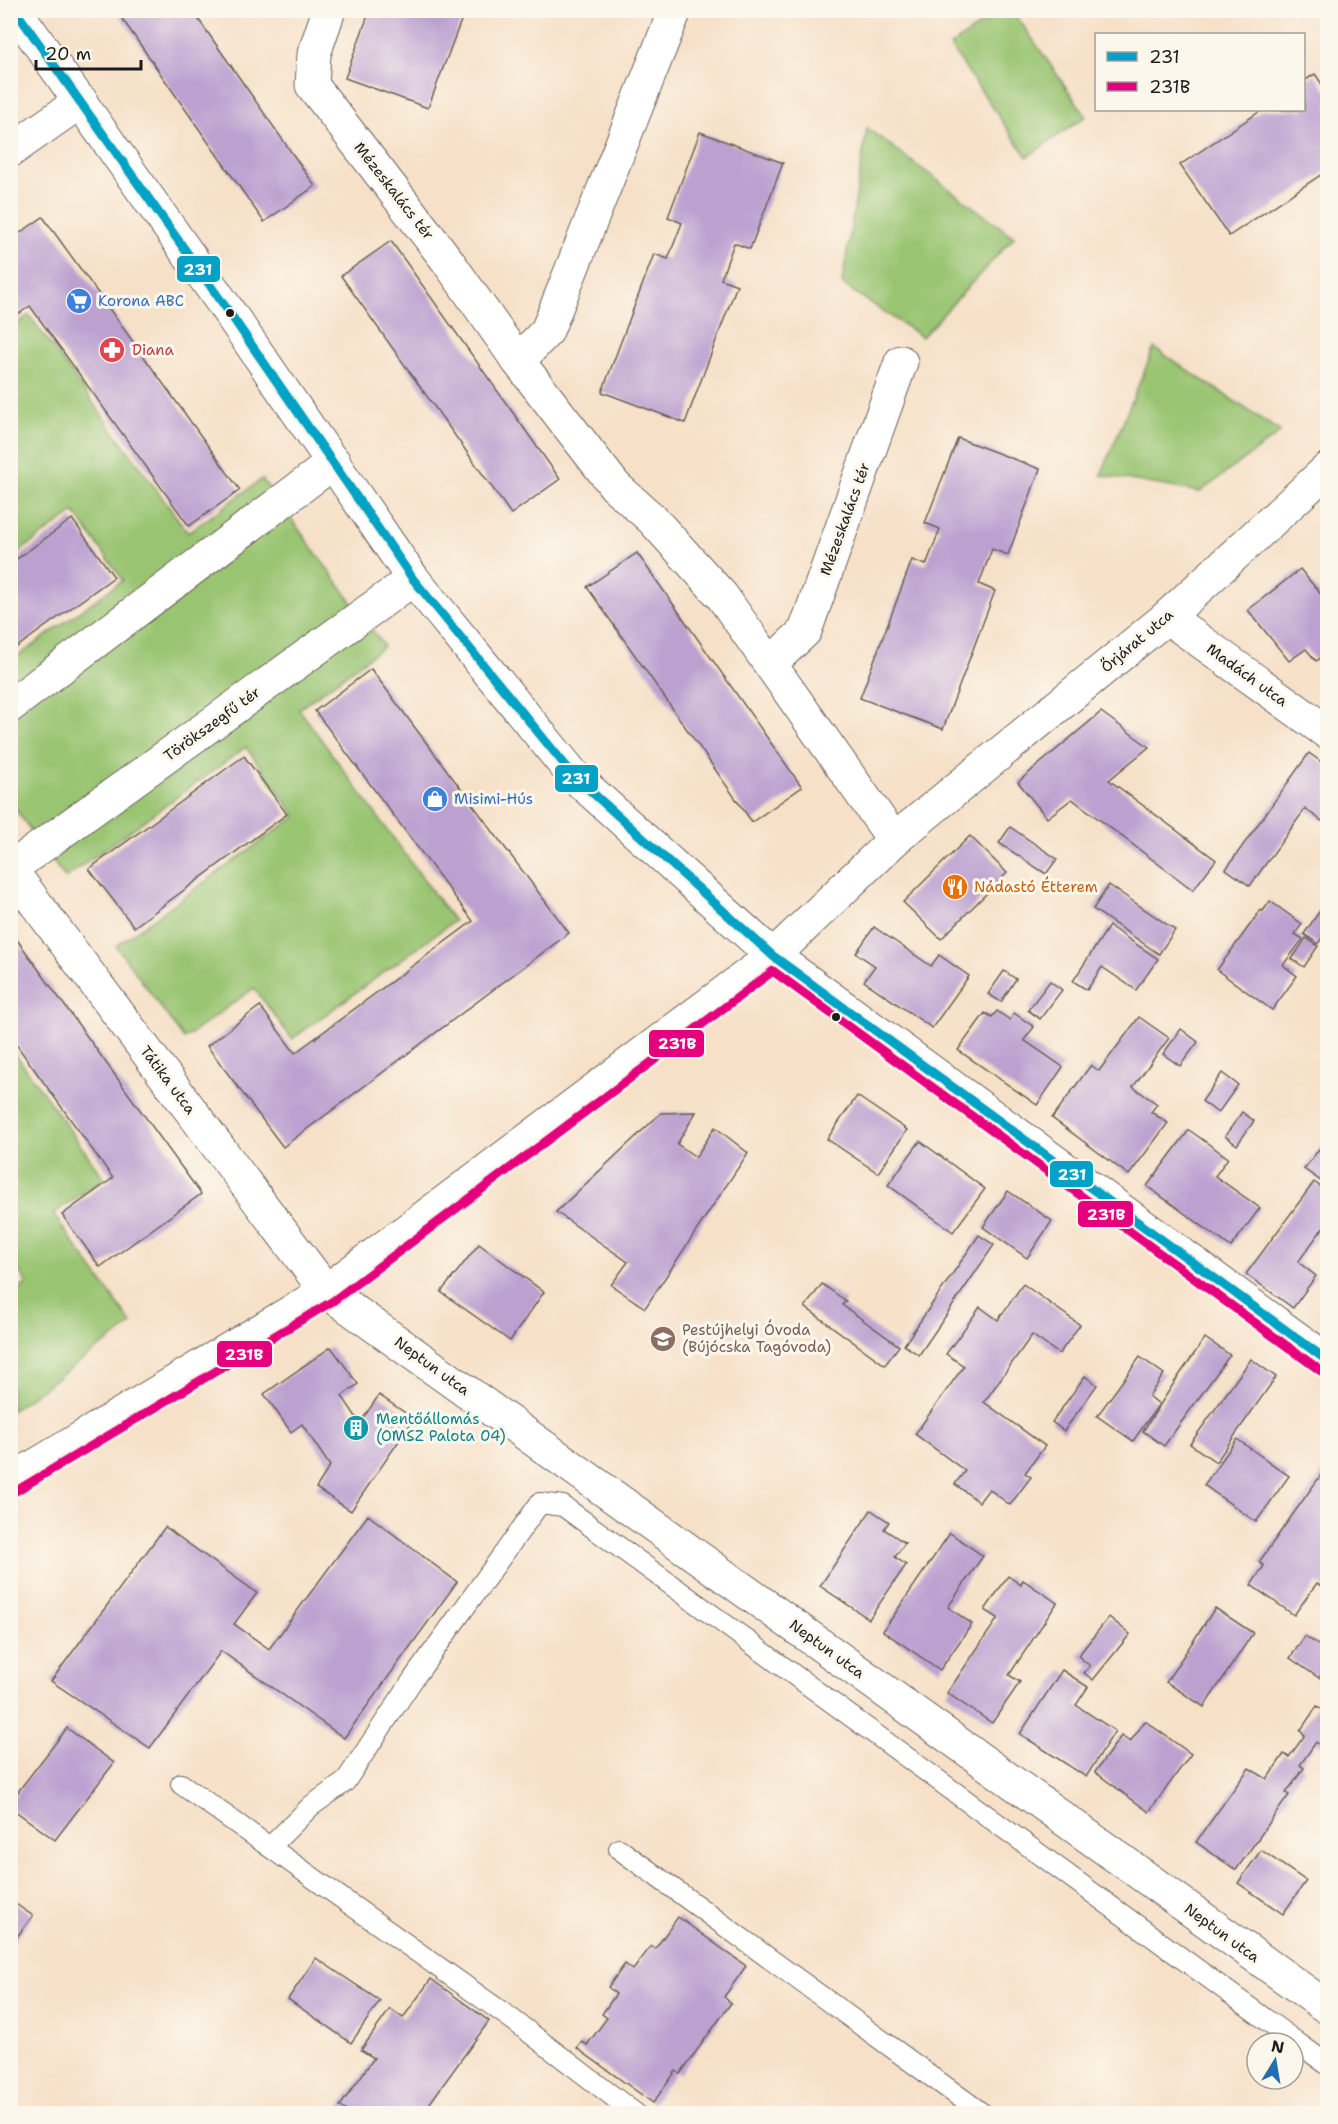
<svg xmlns="http://www.w3.org/2000/svg" width="1338" height="2124" font-family="'Shantell Sans',sans-serif">
<style>
.green{fill:#99c471;stroke:#5a7046;stroke-width:1.5}
.building{fill:#bca1d0}
.lines{fill:none;stroke-linecap:round;stroke-linejoin:round}
.lane-casing{stroke:#686158;stroke-width:22}
.street-casing{stroke:#686158;stroke-width:35}
.secondary-casing{stroke:#686158;stroke-width:35}
.lane{stroke:#fff;stroke-width:20}
.street{stroke:#fff;stroke-width:33}
.secondary{stroke:#fff;stroke-width:33}
.bus-1-casing{stroke:#fbf7ec;stroke-width:14}
.bus-2-casing{stroke:#fbf7ec;stroke-width:14}
.bus-1{stroke:#01a2c5;stroke-width:9}
.bus-2{stroke:#e5007d;stroke-width:9}
.bus-dot{fill:#1c1c1c;stroke:#fbf7ec;stroke-width:2}
.labels{text-anchor:middle;dominant-baseline:central;stroke-width:6;stroke-linejoin:round;paint-order:stroke}
.street-label{font-size:15px;fill:#1c1c1c;stroke:#fbf7ec}
.shop-label{font-size:15px;fill:#366cbe;stroke:#fbf7ec;text-anchor:start}
.health-label{font-size:15px;fill:#be3a42;stroke:#fbf7ec;text-anchor:start}
.food-label{font-size:15px;fill:#c56008;stroke:#fbf7ec;text-anchor:start}
.education-label{font-size:15px;fill:#785e54;stroke:#fbf7ec;text-anchor:start}
.culture-label{font-size:15px;fill:#0d838f;stroke:#fbf7ec;text-anchor:start}
.line-badge{stroke:#fbf7ec;stroke-width:2}
.badge-label{font-size:16px;text-anchor:middle;font-weight:bold;fill:#fff}
</style>
<rect width="100%" height="100%" fill="#fbf7ec"/>
<filter id="ink" filterUnits="userSpaceOnUse"><feTurbulence type="fractalNoise" baseFrequency=".0167" numOctaves="2"/><feDisplacementMap in="SourceGraphic" scale="12" xChannelSelector="R" yChannelSelector="G"/><feConvolveMatrix kernelMatrix="1 2 1 2 8 2 1 2 1" color-interpolation-filters="sRGB"/></filter>
<filter id="wash" filterUnits="userSpaceOnUse"><feTurbulence type="fractalNoise" baseFrequency=".008" numOctaves="4" result="noise"/><feDisplacementMap in="SourceGraphic" scale="24" xChannelSelector="R" yChannelSelector="G"/><feGaussianBlur stdDeviation="1.35" result="paint"/><feColorMatrix in="noise" values="0 0 0 0 0 0 0 0 0 0 0 0 0 0 0 0 0 1.4 0 .05"/><feComposite in="paint" operator="in"/></filter>
<g filter="url(#wash)">
<rect width="100%" height="100%" fill="#f6e0c7"/>
<g class="green">
<path d="M1001 11H1013L1086 116 1027 157 950 46Z"/>
<path d="M867 128 1014 237 922 337 842 284Z"/>
<path d="M29 315 188 533 262 479 384 646 299 709 454 921 292 1039 254 988 184 1039 116 946 296 816 246 747 65 878 11 803 10 662 123 580 74 512 11 558V328Z"/>
<path d="M1154 348 1281 432 1200 492 1101 475Z"/>
<path d="M11 1048 104 1178 53 1214 132 1324 11 1411V1296L27 1283 11 1260Z"/>
</g>
<g id="blocks">
<g class="building">
<path d="M116 10H192L315 186 264 222Z"/>
<path d="M370 10H465L428 108 345 78Z"/>
<path d="M1315 74 1328 93V170L1229 236 1180 165 1262 110H1304V81Z"/>
<path d="M700 132 783 163 750 249 734 243 721 279 737 285 685 423 602 392 654 254 668 259 682 223 668 217Z"/>
<path d="M43 217 240 490 189 526 30 306 10 320V240Z"/>
<path d="M391 241 560 479 511 514 341 276Z"/>
<path d="M958 438 1040 469 1008 555 992 549 979 584 995 591 943 729 860 698 912 560 926 565 940 529 925 523Z"/>
<path d="M72 519 114 577 10 652V564Z"/>
<path d="M637 553 802 787 752 822 587 587Z"/>
<path d="M1300 569 1328 603V653L1316 661 1306 649 1289 661 1248 610Z"/>
<path d="M371 669 569 933 283 1147 207 1046 260 1006 295 1053 473 921 315 711Z"/>
<path d="M1101 712 1149 747 1109 780 1216 860 1193 890 1072 799 1047 818 1018 782Z"/>
<path d="M1309 753 1328 767V814L1322 821 1305 809 1250 886 1226 869Z"/>
<path d="M244 756 287 814 134 927 89 869Z"/>
<path d="M1010 827 1057 859 1046 874 999 843Z"/>
<path d="M970 836 1007 873 941 939 903 902Z"/>
<path d="M1109 885 1175 930 1159 954 1093 909Z"/>
<path d="M1270 901 1302 924 1295 934 1303 939 1283 965 1297 976 1272 1010 1217 970 1261 910 1263 911Z"/>
<path d="M1321 909 1328 913V939L1323 936 1318 944 1304 934Z"/>
<path d="M1109 926 1158 959 1136 990 1102 967 1087 990 1073 981Z"/>
<path d="M874 927 931 966 939 955 969 976 932 1028 864 981 875 966 856 953Z"/>
<path d="M10 930 201 1194 100 1267 62 1215 113 1178 10 1036Z"/>
<path d="M1306 938 1318 946 1304 967 1292 959Z"/>
<path d="M1004 971 1016 979 1001 1002 988 994Z"/>
<path d="M1050 981 1062 990 1040 1019 1028 1010Z"/>
<path d="M997 1011 1010 1020 1014 1013 1034 1027 1024 1040 1063 1067 1037 1105 958 1050 985 1013 992 1017Z"/>
<path d="M1139 1017 1169 1038 1133 1087 1157 1104 1151 1112 1168 1123 1129 1175 1052 1118 1091 1065 1099 1071Z"/>
<path d="M1181 1029 1198 1042 1180 1066 1163 1054Z"/>
<path d="M1222 1073 1238 1085 1218 1113 1202 1101Z"/>
<path d="M857 1096 907 1130 878 1173 827 1139Z"/>
<path d="M696 1112 677 1144 696 1157 715 1127 748 1153 645 1308 611 1285 628 1262 556 1212 661 1113Z"/>
<path d="M1242 1112 1254 1121 1237 1145 1225 1136Z"/>
<path d="M1189 1130 1228 1158 1215 1176 1260 1208 1231 1247 1147 1186Z"/>
<path d="M1328 1137V1186L1304 1169Z"/>
<path d="M920 1141 985 1189 953 1232 888 1185Z"/>
<path d="M1314 1182 1328 1192V1221L1298 1262 1316 1276 1293 1308 1246 1274Z"/>
<path d="M1008 1191 1052 1221 1027 1258 983 1227Z"/>
<path d="M979 1235 994 1245 919 1355 904 1345Z"/>
<path d="M479 1244 544 1292 510 1341 441 1292Z"/>
<path d="M822 1284 846 1301 842 1305 899 1346 885 1365 805 1307Z"/>
<path d="M1023 1284 1080 1325 1059 1354 1032 1335 984 1402 1045 1446 1025 1473 1031 1477 1010 1505 989 1489 979 1502 955 1484 965 1471 915 1434 964 1366 946 1354 980 1307 998 1320Z"/>
<path d="M1205 1338 1230 1355 1164 1446 1143 1431 1176 1380Z"/>
<path d="M331 1347 358 1384 342 1396 360 1423 379 1395 414 1419 351 1511 316 1488 330 1466 302 1424 291 1432 264 1394Z"/>
<path d="M1140 1357 1164 1374 1149 1396 1159 1404 1133 1441 1097 1416Z"/>
<path d="M1251 1359 1276 1377 1216 1462 1190 1444Z"/>
<path d="M1085 1376 1097 1385 1064 1431 1052 1422Z"/>
<path d="M1237 1439 1289 1476 1256 1522 1204 1485Z"/>
<path d="M1328 1465V1590L1317 1583 1294 1615 1251 1585 1264 1566 1259 1562Z"/>
<path d="M871 1510 889 1522 884 1529 905 1543 895 1557 906 1565 869 1619 820 1586Z"/>
<path d="M368 1515 457 1582 344 1738 221 1651 150 1748 51 1681 165 1527 257 1593 234 1624 269 1649Z"/>
<path d="M950 1533 983 1556 948 1607 972 1624 940 1670 883 1631Z"/>
<path d="M1008 1576 1021 1585 1023 1580 1057 1603 1009 1675 1020 1682 992 1723 947 1693 998 1618 985 1610Z"/>
<path d="M1215 1608 1253 1633 1204 1707 1166 1682Z"/>
<path d="M1109 1617 1130 1634 1093 1680 1084 1673 1090 1666 1078 1656Z"/>
<path d="M1305 1636 1328 1652V1666L1319 1678 1290 1658Z"/>
<path d="M1062 1670 1088 1687 1076 1705 1115 1731 1086 1777 1020 1734Z"/>
<path d="M1317 1706 1328 1713V1736L1321 1746 1316 1742 1300 1765 1304 1768 1286 1793 1289 1795 1236 1870 1196 1842 1249 1768 1267 1779 1284 1754 1289 1757 1305 1735 1300 1731Z"/>
<path d="M1145 1721 1191 1754 1149 1812 1095 1772 1121 1736 1130 1742Z"/>
<path d="M67 1728 114 1763 55 1840 10 1807V1802Z"/>
<path d="M1261 1850 1306 1881 1283 1914 1238 1883Z"/>
<path d="M10 1900 33 1916 10 1946Z"/>
<path d="M678 1917 746 1966 724 1997 731 2003 680 2074 676 2071 653 2103 577 2048 582 2042 587 2045 607 2018 602 2014 616 1994 608 1987 625 1964 633 1970 651 1946 655 1949Z"/>
<path d="M316 1958 380 2001 351 2043 288 1999Z"/>
<path d="M431 1979 489 2021 422 2114H351L340 2106 374 2058 361 2050 390 2009 403 2018Z"/>
</g>
</g>
</g>
<g filter="url(#ink)">
<use href="#blocks" fill-opacity="0" stroke="#686158" stroke-width="1.5"/>
<g class="lines">
<g class="lane-casing">
<g id="lane">
<path d="M181 1784 513 2020 636 2114"/>
<path d="M270 1847 311 1806 345 1782 414 1678 540 1503 563 1506 1328 2065"/>
<path d="M619 1849 983 2114"/>
</g>
</g>
<g class="street-casing">
<g id="street">
<path d="M329 10 314 54 312 85 447 260 518 361 615 486 652 519 722 596 894 840"/>
<path d="M518 361 547 331 675 10"/>
<path d="M1167 617 1328 733"/>
<path d="M771 663 805 631 901 362"/>
<path d="M10 706 334 462"/>
<path d="M10 869 326 1291 1328 2008"/>
<path d="M10 869 413 579"/>
<path d="M10 1481 326 1291 773 956 894 840 1167 617 1328 469"/>
</g>
</g>
<g class="secondary-casing">
<g id="secondary">
<path d="M15 10 224 305 413 579 574 776 773 956 1328 1361"/>
<path d="M10 151 81 101"/>
</g>
</g>
<use href="#lane" class="lane"/>
<use href="#street" class="street"/>
<use href="#secondary" class="secondary"/>
<g class="bus-1-casing">
<path id="bus-1" d="M15 10 224 305 413 579 574 776 773 956 1328 1361"/>
</g>
<g class="bus-2-casing">
<path id="bus-2" d="M16 1491 333 1301 773 971 1321 1371"/>
</g>
<use href="#bus-1" class="bus-1"/>
<use href="#bus-2" class="bus-2"/>
</g>
</g>
<defs>
<g id="supermarket-disc" transform="scale(1.35)"><circle r="9.5" fill="#3f7fe0" stroke="#fbf7ec"/><path d="M-6-5.5h2.5l.6 2H6L4.5 2H-2.5L-4.4-4H-6ZM-1.5 3.2a1.3 1.3 0 1 0 .1 0ZM3 3.2a1.3 1.3 0 1 0 .1 0Z" fill="#fff"/></g>
<g id="pharmacy-disc" transform="scale(1.35)"><circle r="9.5" fill="#e0444e" stroke="#fbf7ec"/><path d="M-2-6h4v4h4v4h-4v4h-4v-4h-4v-4h4Z" fill="#fff"/></g>
<g id="shop-disc" transform="scale(1.35)"><circle r="9.5" fill="#3f7fe0" stroke="#fbf7ec"/><path d="M-5-2.5h2.3a2.7 3.5 0 0 1 5.4 0H5L5.5 6h-11ZM-1.5-2.5h3a1.5 2.3 0 0 0-3 0Z" fill="#fff"/></g>
<g id="restaurant-disc" transform="scale(1.35)"><circle r="9.5" fill="#e8710a" stroke="#fbf7ec"/><path d="M-5-6h1v4h1v-4h1v4h1v-4h1v5L-1.5 .5V6h-2V.5L-5-1ZM5-6V6H3V1.5H1.5Q1.5-4 5-6Z" fill="#fff"/></g>
<g id="school-disc" transform="scale(1.35)"><circle r="9.5" fill="#8d6e63" stroke="#fbf7ec"/><path d="M0-5L7-2L0 1L-7-2ZM-4 1L0 2.5L4 1V4Q0 6-4 4Z" fill="#fff"/></g>
<g id="building-disc" transform="scale(1.35)"><circle r="9.5" fill="#0f9aa8" stroke="#fbf7ec"/><path d="M-4-6H4V6H1V3H-1V6H-4ZM-2.5-4.3h1.7v1.8h-1.7ZM.8-4.3h1.7v1.8H.8ZM-2.5-1h1.7V.8h-1.7ZM.8-1h1.7V.8H.8Z" fill="#fff"/></g>
</defs>
<g fill-rule="evenodd">
<use href="#supermarket-disc" x="79" y="301"/>
<use href="#pharmacy-disc" x="112" y="350"/>
<use href="#shop-disc" x="435" y="799"/>
<use href="#restaurant-disc" x="955" y="887"/>
<use href="#school-disc" x="663" y="1339"/>
<use href="#building-disc" x="356" y="1428"/>
</g>
<g class="bus-dot">
<circle cx="230" cy="313" r="5"/>
<circle cx="836" cy="1017" r="5"/>
</g>
<g class="labels">
<g class="street-label">
<text transform="translate(394 191) rotate(52)">Mézeskalács tér</text>
<text transform="translate(845 519) rotate(-70)">Mézeskalács tér</text>
<text transform="translate(1137 641) rotate(-40)">Őrjárat utca</text>
<text transform="translate(1247 675) rotate(36)">Madách utca</text>
<text transform="translate(212 724) rotate(-36)">Törökszegfű tér</text>
<text transform="translate(168 1080) rotate(53)">Tátika utca</text>
<text transform="translate(432 1366) rotate(36)">Neptun utca</text>
<text transform="translate(827 1649) rotate(36)">Neptun utca</text>
<text transform="translate(1222 1933) rotate(36)">Neptun utca</text>
</g>
<g class="shop-label">
<text x="98" y="301">Korona ABC</text>
<text x="454" y="799">Misimi-Hús</text>
</g>
<g class="health-label">
<text x="132" y="350">Diana</text>
</g>
<g class="food-label">
<text x="974" y="887">Nádastó Étterem</text>
</g>
<g class="education-label">
<text x="682" y="1330">Pestújhelyi Óvoda<tspan x="682" dy="17">(Bújócska Tagóvoda)</tspan></text>
</g>
<g class="culture-label">
<text x="376" y="1419">Mentőállomás<tspan x="376" dy="17">(OMSZ Palota 04)</tspan></text>
</g>
</g>
<g class="line-badge">
<rect x="176" y="255" width="45" height="28" rx="6" fill="#01a2c5"/>
<rect x="554" y="764" width="45" height="29" rx="6" fill="#01a2c5"/>
<rect x="648" y="1029" width="57" height="29" rx="6" fill="#e5007d"/>
<rect x="1049" y="1160" width="45" height="28" rx="6" fill="#01a2c5"/>
<rect x="1077" y="1200" width="57" height="28" rx="6" fill="#e5007d"/>
<rect x="216" y="1340" width="57" height="28" rx="6" fill="#e5007d"/>
</g>
<g class="badge-label">
<text x="198" y="275">231</text>
<text x="576" y="784">231</text>
<text x="677" y="1049">231B</text>
<text x="1072" y="1180">231</text>
<text x="1106" y="1220">231B</text>
<text x="244" y="1360">231B</text>
</g>
<rect width="1338" height="2124" fill="none" stroke="#fbf7ec" stroke-width="36"/>
<rect x="1095" y="33" width="210" height="78" fill="#fbf7ec" stroke="#a29f99" stroke-width="1.5"/>
<rect x="1107" y="52" width="30" height="9" fill="#01a2c5" stroke="#a29f99" stroke-width="1.5"/>
<text x="1149" y="63" font-size="18" fill="#1c1c1c">231</text>
<rect x="1107" y="82" width="30" height="9" fill="#e5007d" stroke="#a29f99" stroke-width="1.5"/>
<text x="1149" y="93" font-size="18" fill="#1c1c1c">231B</text>
<g transform="translate(1275 2061) rotate(11)"><circle r="28" fill="#fbf7ec" stroke="#a29f99" stroke-width="1.5"/>
<path d="M0-4.5L10 22L0 15L-10 22Z" fill="#1f6fb2"/>
<text y="-9" font-size="16" font-weight="bold" text-anchor="middle" fill="#1c1c1c">N</text>
</g>
<path d="M36 60v9h105v-9" fill="none" stroke="#1c1c1c" stroke-width="3"/>
<text x="45" y="60" font-size="18" fill="#1c1c1c" stroke="#fbf7ec" stroke-width="4.5" paint-order="stroke">20 m</text>
</svg>
